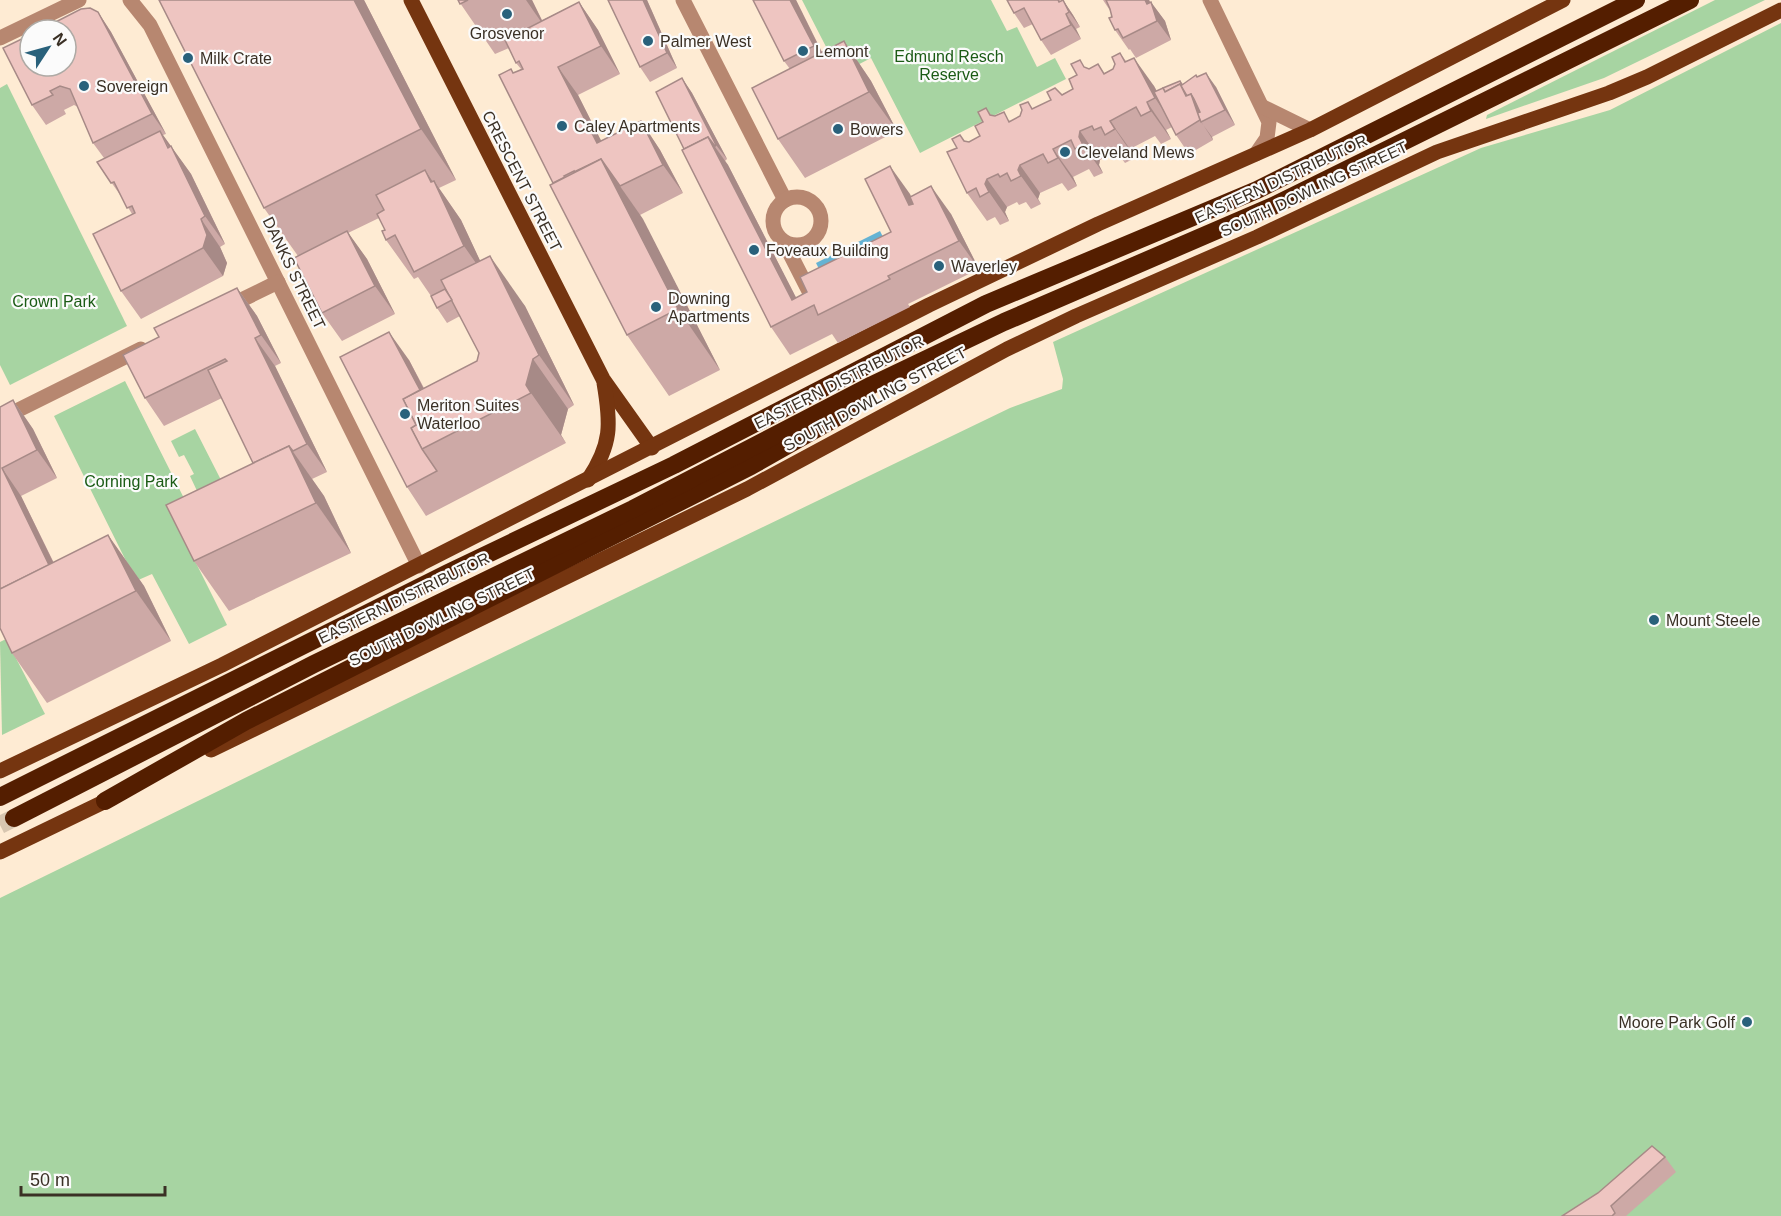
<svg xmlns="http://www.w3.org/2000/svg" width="1781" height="1216" font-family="Arial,sans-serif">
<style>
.green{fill:#a7d4a2}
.water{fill:#65b3d3}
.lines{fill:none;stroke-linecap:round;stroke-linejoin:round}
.highway-tunnel{stroke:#d7c6b0;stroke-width:18;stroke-dasharray:18 9;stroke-linecap:butt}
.minor{stroke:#b78770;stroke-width:15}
.major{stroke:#753510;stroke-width:15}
.highway{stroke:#541e00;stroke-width:18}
.wall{fill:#cda9a6}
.shaded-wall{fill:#a78a87}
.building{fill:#eec5c1;stroke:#a78a87;stroke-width:1.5}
.poi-dot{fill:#29617b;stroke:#fbfbfb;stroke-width:2}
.labels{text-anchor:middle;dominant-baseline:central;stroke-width:4.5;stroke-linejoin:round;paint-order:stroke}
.poi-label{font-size:16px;fill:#3a3025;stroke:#fbfbfb;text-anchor:start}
.park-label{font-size:16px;fill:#1b5b15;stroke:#fbfbfb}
.street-label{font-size:16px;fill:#3a3025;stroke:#fbfbfb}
</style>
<rect width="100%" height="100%" fill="#feebd3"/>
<g class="green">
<path d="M802 0H991L1007 31 1017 27 1037 67 1055 58 1066 79 920 153 871 58 840 74Z"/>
<path d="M1715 0H1765L1604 78 1486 119 1487 115Z"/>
<path d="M1781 23V1216H0V898L400 702 1010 408 1062 389 1063 379 1053 342 1481 148 1610 110Z"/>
<path d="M7 84 127 326 10 385 0 365V88Z"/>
<path d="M125 381 208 546 192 555 227 625 189 644 152 574 136 581 54 416Z"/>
<path d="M195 429 221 480 198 493 190 476 194 474 184 455 179 457 171 441Z"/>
<path d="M6 639 45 714 2 735 0 642Z"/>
</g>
<path class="water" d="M880 231 891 253 827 285 816 263Z"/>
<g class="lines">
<path class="highway-tunnel" d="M0 825 14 818"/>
<g class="minor">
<path d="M130 0 150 25 419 566"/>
<path d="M683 0 785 200"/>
<path d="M1210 0 1269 122 1267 138 1256 154"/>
<path d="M0 38 79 0"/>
<path d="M1263 107 1310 130"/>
<circle cx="797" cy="221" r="24"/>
<path d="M784 242 810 293"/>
<path d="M227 307 278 282"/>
<path d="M0 419 141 349"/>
</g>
<g class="major">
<path d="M411 0 603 379 652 448"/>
<path d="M588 480C612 444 611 424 604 383"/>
<path d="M211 750 747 489 1007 349 1076 316 1257 237 1437 152 1609 93 1647 77 1781 10"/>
<path d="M0 771 222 665 929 305 1098 224 1310 130 1563 0"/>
<path d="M0 852 114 797"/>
</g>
<g class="highway">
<path d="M0 797 448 573 674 465 986 304 1257 190 1636 0"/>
<path d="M105 801 246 721 751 466 848 411"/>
<path d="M14 818 314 664 633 509 872 385 1004 322 1273 206 1690 0"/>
</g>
</g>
<g class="wall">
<path d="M159 0H364L456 180 439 188 461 220 480 261 525 306 574 405 568 409 561 435 566 443 426 516 407 487 409 360 424 388 477 361 479 353 460 316 447 323 437 308 431 296 418 277 414 279 386 240 385 230 379 218 348 233 367 259 395 314 342 341 322 313 298 256 264 208Z"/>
<path d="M458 0H532L542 20 579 2 598 30 620 74 578 95 601 141 641 121 660 150 683 193 640 215 720 370 669 396 627 335 553 183 511 69 514 73 521 69 516 63 509 48 495 54Z"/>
<path d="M647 0 677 68 650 82 640 67Z"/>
<path d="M796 0 822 52 844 41 871 81 897 131 805 178 778 139 790 69 784 61Z"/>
<path d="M1007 0H1060V1L1063 0 1073 15 1080 27 1076 29 1081 39 1051 55 1041 40 1033 24 1024 28 1014 13Z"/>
<path d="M1103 0H1149L1165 21 1171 40 1136 58 1130 49 1129 50 1115 30 1111 12Z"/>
<path d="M98 12 111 32 166 134 163 135 191 174 225 244 220 247 227 263 223 276 141 319 121 291 132 214 123 199 97 162 104 158 93 143 78 107 74 105 64 110 66 114 46 125 32 105Z"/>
<path d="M1120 53 1126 61 1154 86 1157 91 1180 81 1183 84 1197 77 1216 87 1235 125 1212 137 1213 140 1189 154 1176 135 1172 127 1166 130 1171 139 1161 144 1155 136 1130 149 1135 158 1125 163 1119 155 1114 158 1111 154 1100 160 1099 165 1103 173 1094 177 1089 169 1073 177 1077 186 1068 191 1062 183 1040 193 1038 199 1041 204 1031 209 1026 202 1019 205 1017 202 1007 207 1005 212 1009 221 1000 225 995 217 987 221 967 193 957 148 960 135 965 141 969 142 980 136 986 108 992 116 1011 121 1020 116 1028 102 1033 109 1073 89 1077 75 1085 68 1089 69 1098 64 1104 73 1113 69Z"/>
<path d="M682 78 692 93 727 159 725 161 728 165 796 298 807 292 891 232 911 196 951 214 979 269 908 304 910 307 838 343 832 334 790 355 771 327 684 149Z"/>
<path d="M237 288 257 316 281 363 275 366 327 472 312 479 324 496 351 553 229 611 194 561 253 463 222 398 164 426 145 398 159 337Z"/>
<path d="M13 400 33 429 57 478 21 496 54 563 108 535 144 586 171 641 47 703 12 653 0 628V407Z"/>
<path d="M1665 1157 1676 1172 1626 1216H1562Z"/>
</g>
<g class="shaded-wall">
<path d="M354 0H364L456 180 421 129Z"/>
<path d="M526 0H532L546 29Z"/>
<path d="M643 0H647L677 68 667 53Z"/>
<path d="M790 0H796L833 75 814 46Z"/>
<path d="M1063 0 1073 15 1080 27 1069 12Z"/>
<path d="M1145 0H1149L1153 9 1151 2 1165 21 1171 40 1157 21Z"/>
<path d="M579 2 598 30 620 74 601 46Z"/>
<path d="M98 12 111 32 166 134 152 114Z"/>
<path d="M1066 14 1076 29 1081 39 1071 25Z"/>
<path d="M844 41 871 81 897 131 869 92Z"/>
<path d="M1134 58 1154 86 1174 126 1155 98Z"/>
<path d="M558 67 578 95 617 172 597 143Z"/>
<path d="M1206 73 1216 87 1235 125 1225 110Z"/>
<path d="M682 78 692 93 727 159 716 145Z"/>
<path d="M1180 81 1204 114 1201 122 1212 137 1213 140 1200 120Z"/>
<path d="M1147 102 1166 130 1171 139 1151 111Z"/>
<path d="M641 121 660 150 683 193 663 165Z"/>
<path d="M1110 121 1130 149 1135 158 1115 129Z"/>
<path d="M160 131 191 174 225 244 205 216Z"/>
<path d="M1080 131 1100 160 1099 165 1103 173 1083 145 1079 137Z"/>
<path d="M708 137 728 165 803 311 792 300Z"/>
<path d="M1053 149 1073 177 1077 186 1058 158Z"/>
<path d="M601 159 643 219 720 370 678 309Z"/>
<path d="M1020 165 1040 193 1038 199 1041 204 1021 176 1018 170Z"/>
<path d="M890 166 910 194 929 234 909 205Z"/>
<path d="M425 170 437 188 434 181 461 220 492 286 464 246Z"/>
<path d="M987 179 1007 207 1005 212 1009 221 989 192 985 184Z"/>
<path d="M931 186 951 214 979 269 959 241Z"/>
<path d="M201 219 220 247 227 263 223 276 203 248Z"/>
<path d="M347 231 367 259 395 314 375 286Z"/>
<path d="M490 256 525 306 574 405 539 355Z"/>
<path d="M237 288 257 316 281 363 261 335Z"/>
<path d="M389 332 409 360 448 436 432 414Z"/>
<path d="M255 338 275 366 327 472 307 444Z"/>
<path d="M533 359 568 409 561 435 566 443 531 393 526 385Z"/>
<path d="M13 400 33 429 57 478 37 450Z"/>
<path d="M289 446 324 496 351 553 316 503Z"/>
<path d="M2 468 21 496 72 601 53 573Z"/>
<path d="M108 535 144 586 171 641 136 591Z"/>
</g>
<g class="building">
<path d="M159 0H354L421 129 264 208Z"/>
<path d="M458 0H468L460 4Z"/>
<path d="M608 0H643L667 53 640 67Z"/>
<path d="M753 0H790L814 46 784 61Z"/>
<path d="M1007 0H1058L1059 2 1063 0 1069 12 1066 14 1071 25 1041 40 1024 8 1014 13Z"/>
<path d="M1106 0H1145L1147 4 1151 2 1157 21 1123 38 1118 29 1115 30 1109 18 1112 17 1110 9Z"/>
<path d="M579 2 601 46 558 67 597 143 641 121 663 165 620 186 601 159 574 172V171L564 176 565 177 553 183 499 75 511 69 513 73 523 69 519 61 516 63 505 40Z"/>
<path d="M90 8 98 12 152 114 93 143 70 89 60 86 50 91 53 95 32 105 3 48 30 35V66H66V30H40L81 9Z"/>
<path d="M844 41 869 92 778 139 752 88Z"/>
<path d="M1120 53 1125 62 1134 58 1155 98 1147 102 1151 111 1141 116 1136 107 1110 121 1115 129 1105 135 1101 127 1094 130 1092 126 1080 131 1079 137 1083 145 1075 149 1071 140 1053 149 1058 158 1048 163 1043 154 1020 165 1018 170 1021 176 1011 181 1007 173 1000 177 998 174 987 179 985 184 989 192 980 197 976 188 967 193 947 152 957 148 952 139 960 135 964 141 969 142 980 136 975 126 983 122 978 112 986 108 990 115 995 116 1004 112 1009 122 1020 116 1022 110 1020 105 1028 102 1032 109 1051 100 1047 92 1055 88 1062 95 1073 89 1069 79 1077 75 1071 64 1080 60 1084 67 1089 69 1098 64 1104 74 1113 69 1115 64 1112 57Z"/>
<path d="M1206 73 1225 110 1201 122 1197 113 1200 112 1194 99 1191 94 1187 96 1180 84 1165 92 1163 88 1180 81 1182 85 1196 75 1197 77Z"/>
<path d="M682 78 716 145 715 146 708 137 684 149 656 92Z"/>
<path d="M1180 84 1186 96 1191 94 1200 120 1176 135 1154 92 1163 88 1165 92Z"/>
<path d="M160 131 168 148 171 146 205 216 201 219 207 235 203 248 121 291 93 234 135 213 132 206 127 208 114 182 111 183 97 162Z"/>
<path d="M708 137 792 300 807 292 800 277 891 232 865 179 890 166 909 205 913 204 910 197 931 186 959 241 888 276 890 279 818 315 814 305 771 327 682 150Z"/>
<path d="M601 159 678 309 627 335 550 185Z"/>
<path d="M425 170 431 182 434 181 464 246 414 272 395 235 386 240 382 231 385 230 377 214 384 210 376 195Z"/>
<path d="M347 231 375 286 322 313 294 258Z"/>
<path d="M490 256 539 355 533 359 526 385 531 393 422 449 411 428 416 425 403 399 477 361 479 353 441 280Z"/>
<path d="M237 288 261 335 255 338 307 444 293 451 289 446 253 463 208 370 227 361 225 359 145 398 123 355 159 337 154 328Z"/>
<path d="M445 289 452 300 437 308 431 296Z"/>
<path d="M389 332 420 390 403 399 416 425 411 428 422 449 437 471 407 487 340 357Z"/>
<path d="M13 400 37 450 2 468 49 565 0 589V407Z"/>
<path d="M289 446 316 503 194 561 166 505Z"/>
<path d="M108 535 136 591 12 653 0 628V589Z"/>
<path d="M1652 1146 1665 1157 1611 1206 1615 1213 1612 1216H1562L1598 1193Z"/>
</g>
<g class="poi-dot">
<circle cx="507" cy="14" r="6"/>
<circle cx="648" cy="41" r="6"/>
<circle cx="803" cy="51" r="6"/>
<circle cx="188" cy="58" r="6"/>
<circle cx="84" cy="86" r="6"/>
<circle cx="562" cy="126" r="6"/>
<circle cx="838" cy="129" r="6"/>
<circle cx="1065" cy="152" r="6"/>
<circle cx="754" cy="250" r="6"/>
<circle cx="939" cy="266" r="6"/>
<circle cx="656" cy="307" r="6"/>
<circle cx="405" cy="414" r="6"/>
<circle cx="1654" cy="620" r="6"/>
<circle cx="1747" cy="1022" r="6"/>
</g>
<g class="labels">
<g class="poi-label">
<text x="507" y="33" text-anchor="middle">Grosvenor</text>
<text x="660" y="41">Palmer West</text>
<text x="815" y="51">Lemont</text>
<text x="200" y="58">Milk Crate</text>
<text x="96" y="86">Sovereign</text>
<text x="574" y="126">Caley Apartments</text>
<text x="850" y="129">Bowers</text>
<text x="1077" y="152">Cleveland Mews</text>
<text x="766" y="250">Foveaux Building</text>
<text x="951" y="266">Waverley</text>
<text x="668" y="298">Downing<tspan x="668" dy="18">Apartments</tspan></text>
<text x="417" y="405">Meriton Suites<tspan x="417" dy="18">Waterloo</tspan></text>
<text x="1666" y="620">Mount Steele</text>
<text x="1735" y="1022" text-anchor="end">Moore Park Golf</text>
</g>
<g class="park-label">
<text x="949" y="56">Edmund Resch<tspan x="949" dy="18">Reserve</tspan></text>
<text x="54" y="301">Crown Park</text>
<text x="131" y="481">Corning Park</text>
</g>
<g class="street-label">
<text transform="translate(1281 179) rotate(-25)">EASTERN DISTRIBUTOR</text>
<text transform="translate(522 181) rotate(63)">CRESCENT STREET</text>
<text transform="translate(1314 189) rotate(-25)">SOUTH DOWLING STREET</text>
<text transform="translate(294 273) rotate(64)">DANKS STREET</text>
<text transform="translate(839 382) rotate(-27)">EASTERN DISTRIBUTOR</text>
<text transform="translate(875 399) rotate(-28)">SOUTH DOWLING STREET</text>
<text transform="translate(404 598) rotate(-26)">EASTERN DISTRIBUTOR</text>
<text transform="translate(442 617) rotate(-26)">SOUTH DOWLING STREET</text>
</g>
</g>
<g transform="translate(48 48) rotate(54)"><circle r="28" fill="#fbfbfb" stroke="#aeaaa5" stroke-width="1.5"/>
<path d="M0-4.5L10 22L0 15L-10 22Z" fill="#29617b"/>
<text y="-9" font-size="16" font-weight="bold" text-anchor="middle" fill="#3a3025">N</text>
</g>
<path d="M21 1186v9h144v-9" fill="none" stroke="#3a3025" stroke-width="3"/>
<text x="30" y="1186" font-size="18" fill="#3a3025" stroke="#fbfbfb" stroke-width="4.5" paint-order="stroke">50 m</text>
</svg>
